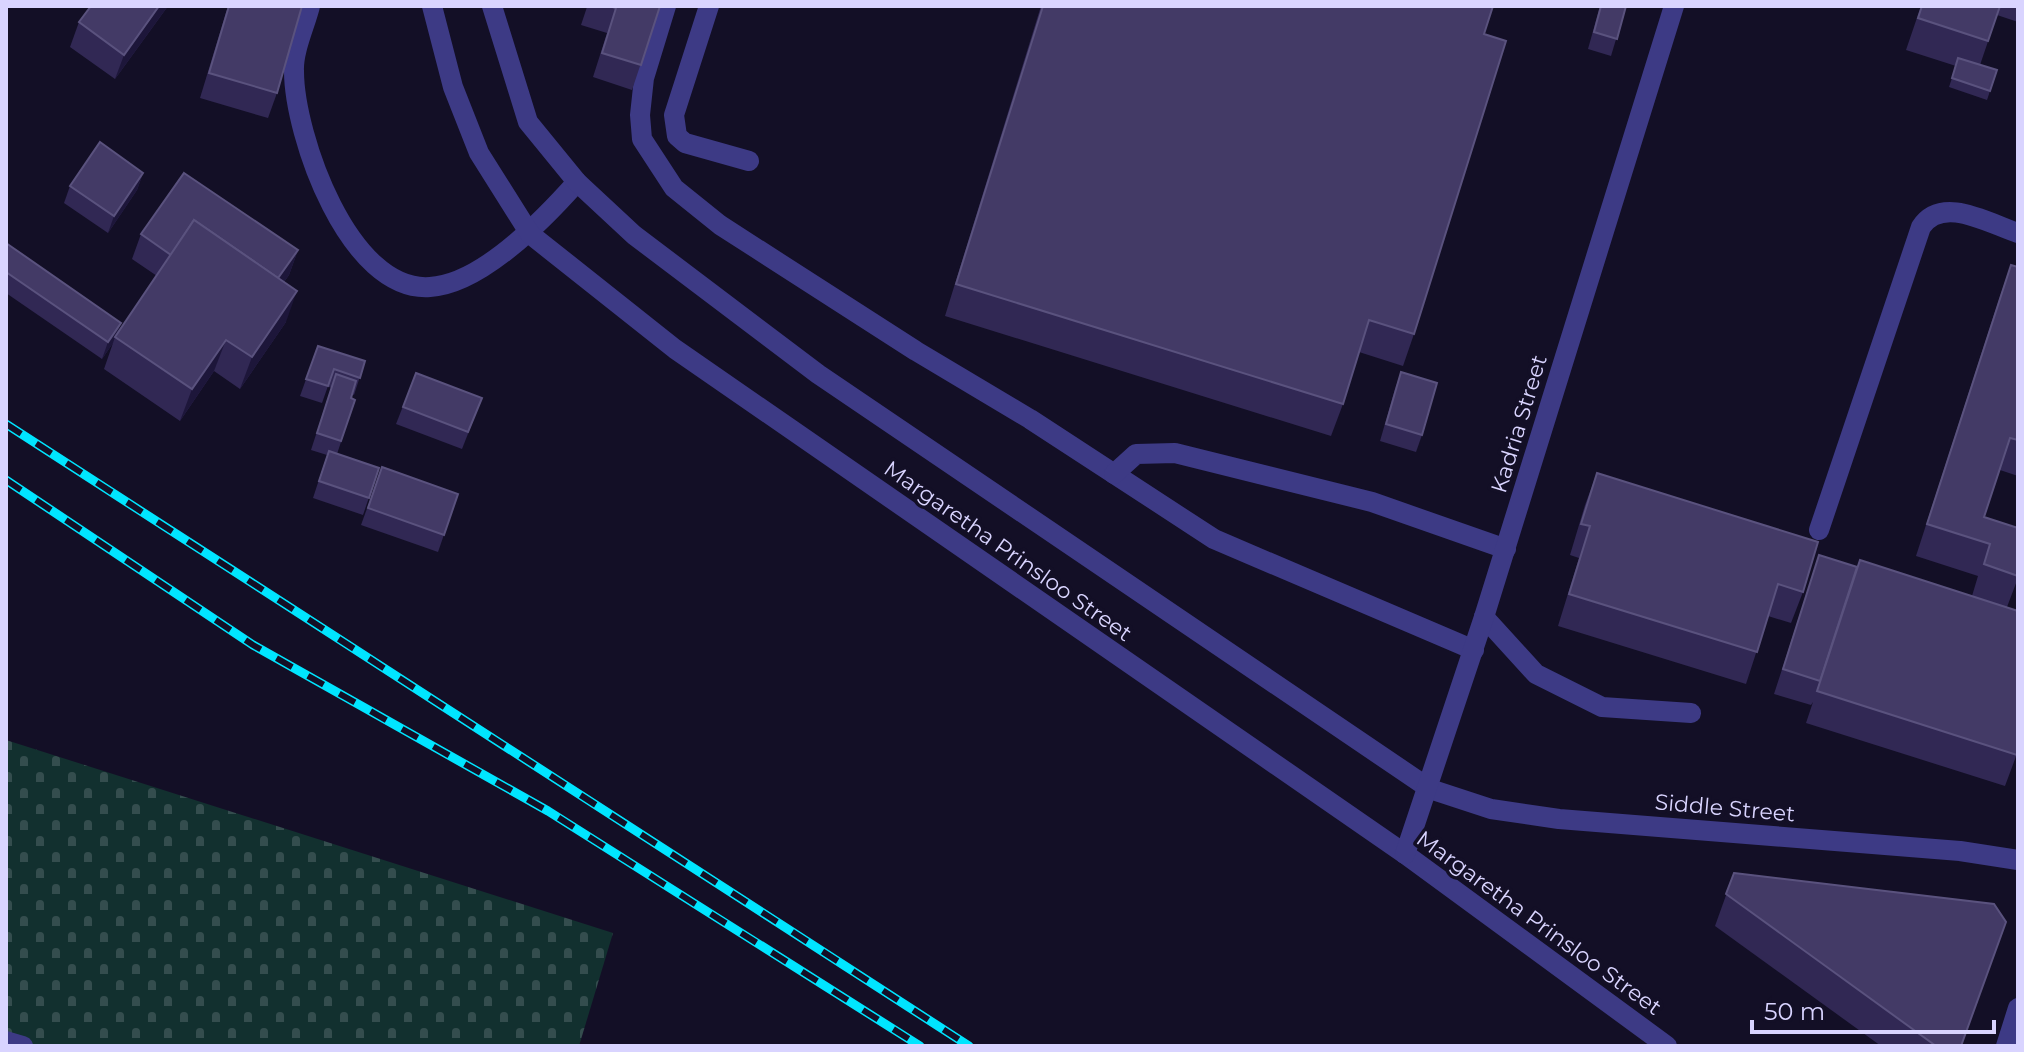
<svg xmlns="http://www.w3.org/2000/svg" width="2024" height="1052" font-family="Montserrat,sans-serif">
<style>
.cemetery{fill:url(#cemetery-stones)}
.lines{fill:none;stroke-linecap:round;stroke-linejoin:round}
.minor{stroke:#3d3a85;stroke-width:20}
.rail-casing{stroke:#00e5ff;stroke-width:9}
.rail{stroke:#130f26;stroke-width:6;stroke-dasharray:18;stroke-linecap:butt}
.wall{fill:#312854}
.shaded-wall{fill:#1d163a}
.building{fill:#433a66;stroke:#5a527e;stroke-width:2}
.labels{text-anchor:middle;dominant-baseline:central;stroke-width:7;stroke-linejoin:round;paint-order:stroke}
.street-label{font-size:22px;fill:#d9d4ff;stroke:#130f26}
</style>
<defs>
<pattern id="cemetery-stones" width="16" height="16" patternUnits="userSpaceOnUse" patternTransform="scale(2)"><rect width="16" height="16" fill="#12302f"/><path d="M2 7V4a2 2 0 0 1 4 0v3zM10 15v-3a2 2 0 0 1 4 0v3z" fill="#344d4e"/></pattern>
</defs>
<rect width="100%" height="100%" fill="#130f26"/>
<path class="cemetery" d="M6 740 613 933 579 1046H6Z"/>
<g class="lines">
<g class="minor">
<path d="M310 6C305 26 293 51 294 71 294 135 349 293 430 287 482 284 545 218 577 182"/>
<path d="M432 6 453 87 479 153 530 234 675 349 1405 854 1667 1046"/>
<path d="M492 6 528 122 577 182 634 235 818 374 1430 789 1491 809 1559 819 1960 851 2018 860"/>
<path d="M666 6 644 78 640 115 642 139 674 188 720 225 916 351 1030 419 1214 539 1474 650"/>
<path d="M709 6 674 115 677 136 685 143 749 161"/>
<path d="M1114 474 1136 454 1175 453 1372 502 1506 549"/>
<path d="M1819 530 1921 227C1942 195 1988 223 2018 233"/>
<path d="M1484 617 1536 674 1602 707 1691 713"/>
<path d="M1405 854 1484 617 1674 6"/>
<path d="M6 1041 23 1046"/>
<path d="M2006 1046 2018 1008"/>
</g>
<g class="rail-casing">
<g id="rail">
<path d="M6 424 969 1046"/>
<path d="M6 480 253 645 548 811 920 1046"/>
</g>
</g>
<use href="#rail" class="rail"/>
</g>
<g class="wall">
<path d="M168 6 115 79 70 47 79 22Z"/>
<path d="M228 6H302L277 93 268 118 200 98Z"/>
<path d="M584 6H660L632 90 593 77 607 33 581 25 587 7Z"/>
<path d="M1041 6H1493L1484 34 1414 334 1403 366 1359 352 1343 404 1331 436 945 316Z"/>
<path d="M1600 6H1626L1611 56 1588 49Z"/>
<path d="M1921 6H2018V22L1997 15 1980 65 1997 70 1987 100 1949 87 1956 66 1906 50Z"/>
<path d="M143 173 137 190 108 233 64 203 70 186Z"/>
<path d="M141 234 298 250 289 275 284 282 286 322 240 389 214 371 180 421 104 369 113 343 102 359 6 293V243L118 334 157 276 132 259Z"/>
<path d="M2011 265 2018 267V476L2000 470 1984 517 2018 528V578L2007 607 2018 751 2005 786 1806 723 1813 702 1811 705 1774 694 1819 555 1857 567 1972 596 1978 576 1916 556 2000 296Z"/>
<path d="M318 346 365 361 354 395 352 394 351 398 355 400 337 454 379 468 363 515 313 498 327 455 311 450 331 388 328 386 322 403 300 396Z"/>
<path d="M1401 372 1422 435 1416 452 1380 441 1395 389Z"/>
<path d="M416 373 482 398 462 449 396 424Z"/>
<path d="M382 467 458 494 438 552 361 525Z"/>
<path d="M1597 473 1803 592 1791 623 1768 616 1746 684 1558 626 1579 558 1570 555 1585 505Z"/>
<path d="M1734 873 1961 1046H1881L1715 926Z"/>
</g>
<g class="shaded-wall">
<path d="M159 6H168L115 79 124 55Z"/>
<path d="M143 173 137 190 108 233 114 216Z"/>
<path d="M298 250 289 275 265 308 274 283Z"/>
<path d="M297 291 286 322 240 389 252 357Z"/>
<path d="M121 323 116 338 115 337 113 343 102 359 108 342Z"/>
<path d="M226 340 214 371 180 421 192 389Z"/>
</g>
<g class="building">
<path d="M91 6H159L124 55 79 22Z"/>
<path d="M229 6H302L277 93 209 73Z"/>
<path d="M609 6H660L641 65 602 53 616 8Z"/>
<path d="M1043 6H1493L1484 34 1506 41 1414 334 1369 320 1343 404 956 284Z"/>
<path d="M1601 6H1626L1617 39 1594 32Z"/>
<path d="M1922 6H2000L1988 41 1918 18Z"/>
<path d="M1958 58 1997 70 1990 91 1952 78Z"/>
<path d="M100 142 143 173 114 216 70 186Z"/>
<path d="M184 173 298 250 278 278 194 220 171 255 141 234Z"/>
<path d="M194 220 297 291 252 357 226 340 192 389 115 337Z"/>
<path d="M6 243 121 323 108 342 6 272Z"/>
<path d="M2011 265 2018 267V440L2010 438 1984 517 2018 528V576L1984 564 1990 544 1927 524Z"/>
<path d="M318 346 365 361 360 378 334 369 328 386 306 379Z"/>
<path d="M1401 372 1437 383 1422 435 1386 424Z"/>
<path d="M416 373 482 398 468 432 403 407Z"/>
<path d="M336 374 356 381 351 398 355 400 341 441 317 433Z"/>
<path d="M329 451 379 468 369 498 319 481Z"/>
<path d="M382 467 458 494 444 535 368 508Z"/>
<path d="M1597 473 1818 542 1803 592 1778 584 1757 652 1569 594 1590 526 1581 524Z"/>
<path d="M1819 555 1857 567 1820 681 1783 669Z"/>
<path d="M1860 560 2018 611V751L2017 755 1817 691Z"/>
<path d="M1734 873 1994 904 2006 922 1961 1046H1936L1726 894Z"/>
</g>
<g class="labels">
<g class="street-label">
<text transform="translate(1519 424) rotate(-73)">Kadria Street</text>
<text transform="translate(1008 551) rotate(35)">Margaretha Prinsloo Street</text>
<text transform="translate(1725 808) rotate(5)">Siddle Street</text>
<text transform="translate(1539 923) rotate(36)">Margaretha Prinsloo Street</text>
</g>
</g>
<rect width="2024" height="1052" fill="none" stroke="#d9d4ff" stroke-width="16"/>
<path d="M1752 1020v12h242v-12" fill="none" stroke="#d9d4ff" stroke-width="4"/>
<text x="1764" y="1020" font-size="24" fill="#d9d4ff" stroke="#130f26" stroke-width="6" paint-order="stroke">50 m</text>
</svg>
